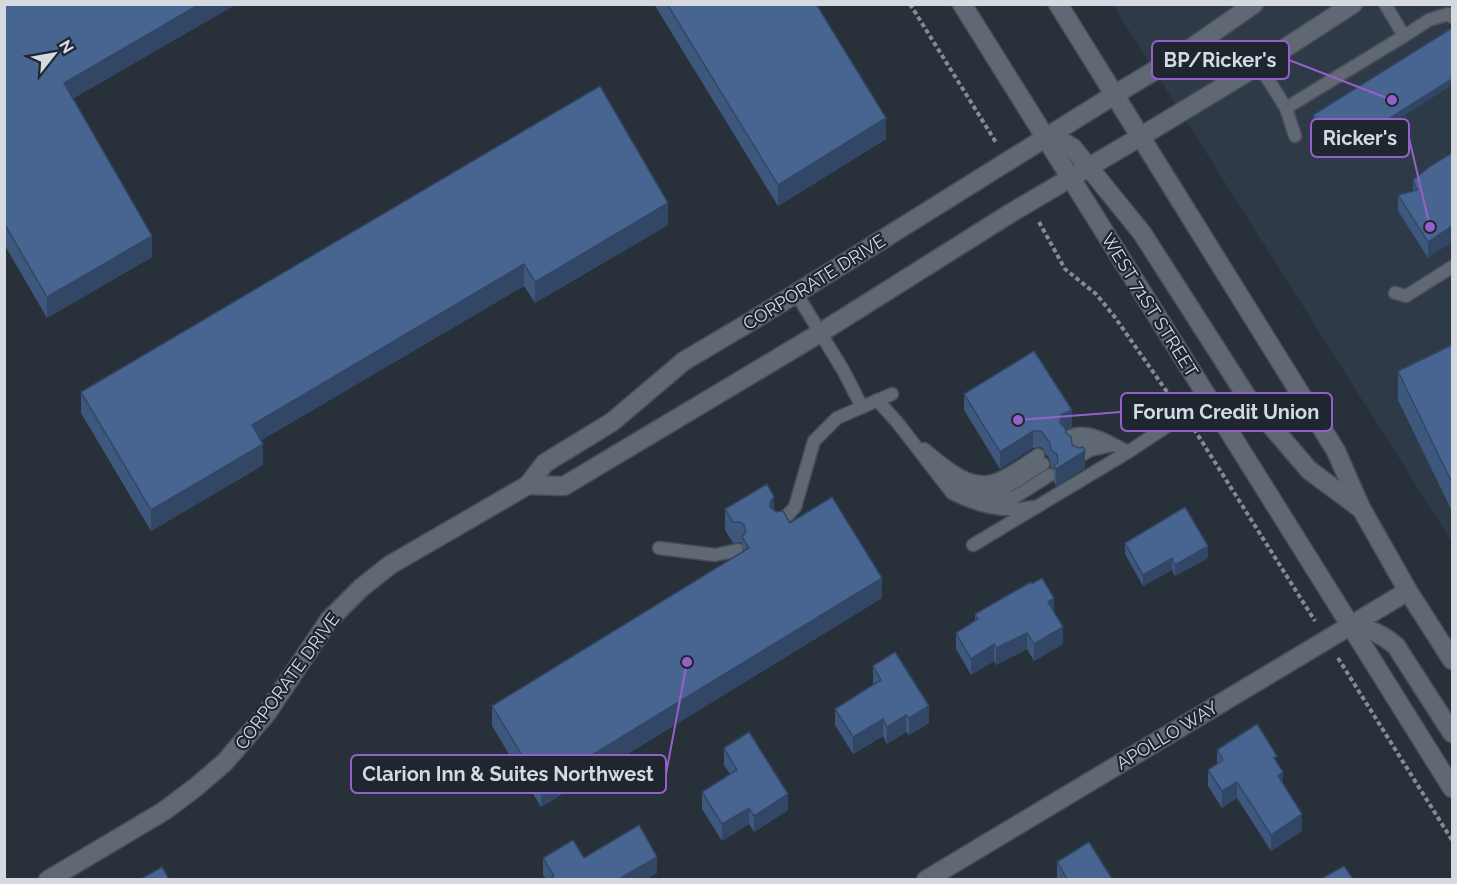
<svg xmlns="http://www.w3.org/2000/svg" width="1457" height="884" font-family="Raleway,sans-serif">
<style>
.built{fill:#2f3a49}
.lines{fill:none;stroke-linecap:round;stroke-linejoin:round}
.lane-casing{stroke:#484e56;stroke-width:15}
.street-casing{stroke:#484e56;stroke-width:21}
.secondary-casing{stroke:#484e56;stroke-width:21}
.path{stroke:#858a93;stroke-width:4;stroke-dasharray:4.5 3;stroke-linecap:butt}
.lane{stroke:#5f6873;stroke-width:12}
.street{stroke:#5f6873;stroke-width:18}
.secondary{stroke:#5f6873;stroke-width:18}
.wall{fill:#3e577d}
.shaded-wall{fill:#324766}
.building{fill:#486591;stroke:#324766;stroke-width:1.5}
.labels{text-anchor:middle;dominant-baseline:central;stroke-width:4.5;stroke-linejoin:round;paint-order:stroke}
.street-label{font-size:18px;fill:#d5d9e0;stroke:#1f2630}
.leader{fill:none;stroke:#9660c9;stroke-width:2}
.callout-dot{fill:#9660c9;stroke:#1f2630;stroke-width:2}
.callout{fill:#1f2630;stroke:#9660c9;stroke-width:2}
.callout-label{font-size:20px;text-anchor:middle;font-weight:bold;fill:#d5d9e0}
</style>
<rect width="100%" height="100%" fill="#28303a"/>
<path class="built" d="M1113 5H1452V542Z"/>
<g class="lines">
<g class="lane-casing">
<g id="lane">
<path d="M1404 36 1429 20 1448 14 1452 17"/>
<path d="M1259 65 1286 108 1404 36 1385 4"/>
<path d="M1286 108 1295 136"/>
<path d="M796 293 843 370 862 407"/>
<path d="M1395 293 1406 296 1452 267"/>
<path d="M877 400 897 422 952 493C977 506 1005 513 1032 507"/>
<path d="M1068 437C1088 427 1110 443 1128 452"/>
<path d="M1073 446 1079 443 1101 440"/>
<path d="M924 449C943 464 967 488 993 481 1009 476 1024 464 1038 455"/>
<path d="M1079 457 1090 450 1113 445"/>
<path d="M945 475C986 508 1005 488 1043 464"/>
<path d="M986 503 1015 497 1050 475"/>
<path d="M778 525 795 507 814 441 837 418 892 394"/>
<path d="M973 545 1128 452 1166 427 1205 394"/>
<path d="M659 548 715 555 738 550"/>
</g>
</g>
<g class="street-casing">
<g id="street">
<path d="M1114 95 1184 53 1254 4"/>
<path d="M1140 137 1259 65 1353 4"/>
<path d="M926 880 1408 591"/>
</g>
</g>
<g class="secondary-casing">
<g id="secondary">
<path d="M962 4 1452 788"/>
<path d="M1058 4 1336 451 1361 508 1408 591 1452 660"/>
<path d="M1046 138 1060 140 1073 148 1142 233 1249 400 1309 470 1360 508"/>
<path d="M528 485 564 486 820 333 1014 211 1140 137"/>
<path d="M1350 626C1369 629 1381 633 1396 646L1452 733"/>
<path d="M48 880 164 811 196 787 225 762 267 713 329 620 361 588 390 565 528 485 545 463 612 422 684 361 755 319 1114 95"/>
</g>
</g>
<g class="path">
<path d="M910 4 997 144"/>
<path d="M1039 222 1065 269 1096 294 1114 316 1172 399"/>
<path d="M1194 429 1315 621"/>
<path d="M1338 658 1452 840"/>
</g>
<use href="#lane" class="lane"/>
<use href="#street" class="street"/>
<use href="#secondary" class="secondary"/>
</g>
<g class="wall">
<path d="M4 4 73 99 152 257 47 318 4 244Z"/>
<path d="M654 4H816L886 139 778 206Z"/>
<path d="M1452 28V85L1336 158 1313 121V115Z"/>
<path d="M600 86 668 225 535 303 524 286 261 440 263 465 151 531 81 413V392Z"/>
<path d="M1432 165 1428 258 1398 211V195L1413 191V180Z"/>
<path d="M1452 345V511L1398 400V371Z"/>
<path d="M964 394 1072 427 1065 430 1066 433 1085 468 1056 486 1054 482V469L1051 467 1050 460 1041 447 1033 448 1000 469 964 410Z"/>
<path d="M725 509 774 511 882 598 541 807 492 726V706L742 552V543L740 542 733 543 725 530Z"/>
<path d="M1125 543 1208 558 1175 576 1172 570 1143 586 1125 554Z"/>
<path d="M1054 613 1063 644 1034 661 1027 649 996 665 994 661 971 675 956 649V633L975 621V614Z"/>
<path d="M873 666 929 723 909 735 906 732 887 744 883 736 853 754 835 725V709L874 685 873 683Z"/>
<path d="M724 748 788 810 754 832 749 824 722 841 702 809V792L730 774 724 765Z"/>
<path d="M1217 750 1277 762 1283 784 1302 831 1271 851 1237 798 1222 808 1208 786V770L1217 764Z"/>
<path d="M543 858H584L657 873 647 879H546L543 875Z"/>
<path d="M1057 862 1112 879H1057Z"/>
</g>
<g class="shaded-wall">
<path d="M200 4H237L64 104V83Z"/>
<path d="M1452 79V85L1336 158V152Z"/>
<path d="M886 118V139L778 206V185Z"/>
<path d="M668 203V225L535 303V282Z"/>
<path d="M1452 226V242L1428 258V242Z"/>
<path d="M152 236V257L47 318V297Z"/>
<path d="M524 264V286L252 446V425Z"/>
<path d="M1072 410V427L1061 432 1060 423 1061 415Z"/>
<path d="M1033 431V448L1000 469V452Z"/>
<path d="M263 444V465L151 531V510Z"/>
<path d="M1085 451V468L1056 486V469Z"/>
<path d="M774 497V517L770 523V502Z"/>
<path d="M1208 546V558L1175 576V565Z"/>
<path d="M1172 558V570L1143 586V575Z"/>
<path d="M882 578V598L541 807V786Z"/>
<path d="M1054 598V615L1048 602Z"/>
<path d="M1063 627V644L1034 661V644Z"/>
<path d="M1027 633V649L996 665V648Z"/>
<path d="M994 644V661L971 675V659Z"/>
<path d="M929 706V723L909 735V718Z"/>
<path d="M906 715V732L887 744V727Z"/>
<path d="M883 719V736L853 754V737Z"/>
<path d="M1283 772V789L1278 776Z"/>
<path d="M1237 782V798L1222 808V791Z"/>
<path d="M788 794V810L754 832V816Z"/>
<path d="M749 808V824L722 841V824Z"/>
<path d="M1302 814V831L1271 851V835Z"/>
<path d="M657 857V873L647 879H619Z"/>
</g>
<g class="building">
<path d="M4 4H200L64 83 152 236 47 297 4 223Z"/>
<path d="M667 4H816L886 118 778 185Z"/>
<path d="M1452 28V79L1336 152 1313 115Z"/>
<path d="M600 86 668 203 535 282 524 264 252 425 263 444 151 510 81 392Z"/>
<path d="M1452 153V226L1428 242 1398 195 1417 190 1413 180 1432 165Z"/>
<path d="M1452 345V483L1398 371Z"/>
<path d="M1034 351 1072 410 1061 415 1060 423 1065 428 1066 433 1071 437 1072 445 1079 448 1083 447 1085 451 1056 469 1054 466 1058 462 1057 454 1051 450 1050 443 1041 431H1033L1000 452 964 394Z"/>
<path d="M767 484 774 497 770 502V507L776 512 783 511 790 523 832 497 882 578 541 786 492 706 749 548 742 537 746 532 744 525 740 522H733L725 509Z"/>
<path d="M1185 507 1208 546 1175 565 1172 558 1143 575 1125 543Z"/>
<path d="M1042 578 1054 598 1048 602 1063 627 1034 644 1027 633 996 648 994 644 971 659 956 633 978 619 975 614 1031 582 1032 584Z"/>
<path d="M895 652 929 706 909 718 906 715 887 727 883 719 853 737 835 709 881 680 873 666Z"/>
<path d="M1257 724 1277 756 1274 758 1283 772 1278 776 1302 814 1271 835 1237 782 1222 791 1208 770 1223 760 1217 750Z"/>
<path d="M749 732 788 794 754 816 749 808 722 824 702 792 737 770 724 748Z"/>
<path d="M639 825 657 857 619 879H552L551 878 554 876 543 858 573 840 584 858Z"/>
<path d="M1089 842 1112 879H1067L1057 862Z"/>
<path d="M1344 866 1353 879H1321Z"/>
<path d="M162 867 169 879H141Z"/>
</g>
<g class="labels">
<g class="street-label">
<text transform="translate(814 282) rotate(-32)">CORPORATE DRIVE</text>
<text transform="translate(1150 305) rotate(58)">WEST 71ST STREET</text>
<text transform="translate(287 681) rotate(-54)">CORPORATE DRIVE</text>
<text transform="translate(1167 735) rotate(-31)">APOLLO WAY</text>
</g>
</g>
<path class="leader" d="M1392 100L1289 60M1430 227L1409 138M1018 420L1121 412M687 662L666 774"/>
<g class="callout-dot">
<circle cx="1392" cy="100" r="6"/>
<circle cx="1430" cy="227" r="6"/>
<circle cx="1018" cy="420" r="6"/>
<circle cx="687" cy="662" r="6"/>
</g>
<g class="callout">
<rect x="1152" y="41" width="137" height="38" rx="6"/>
<rect x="1311" y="119" width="98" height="38" rx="6"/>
<rect x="1121" y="393" width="211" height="38" rx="6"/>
<rect x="351" y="755" width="315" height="38" rx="6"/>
</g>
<g class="callout-label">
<text x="1220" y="67">BP/Ricker's</text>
<text x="1360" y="145">Ricker's</text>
<text x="1226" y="419">Forum Credit Union</text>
<text x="508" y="781">Clarion Inn &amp; Suites Northwest</text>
</g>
<rect width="1457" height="884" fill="none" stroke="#d5d9e0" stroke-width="12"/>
<g transform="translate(54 54) rotate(59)" stroke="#1f2630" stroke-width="4.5" paint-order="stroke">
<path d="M0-4.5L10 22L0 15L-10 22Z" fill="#d5d9e0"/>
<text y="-9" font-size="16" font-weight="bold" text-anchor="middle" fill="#d5d9e0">N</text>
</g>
</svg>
